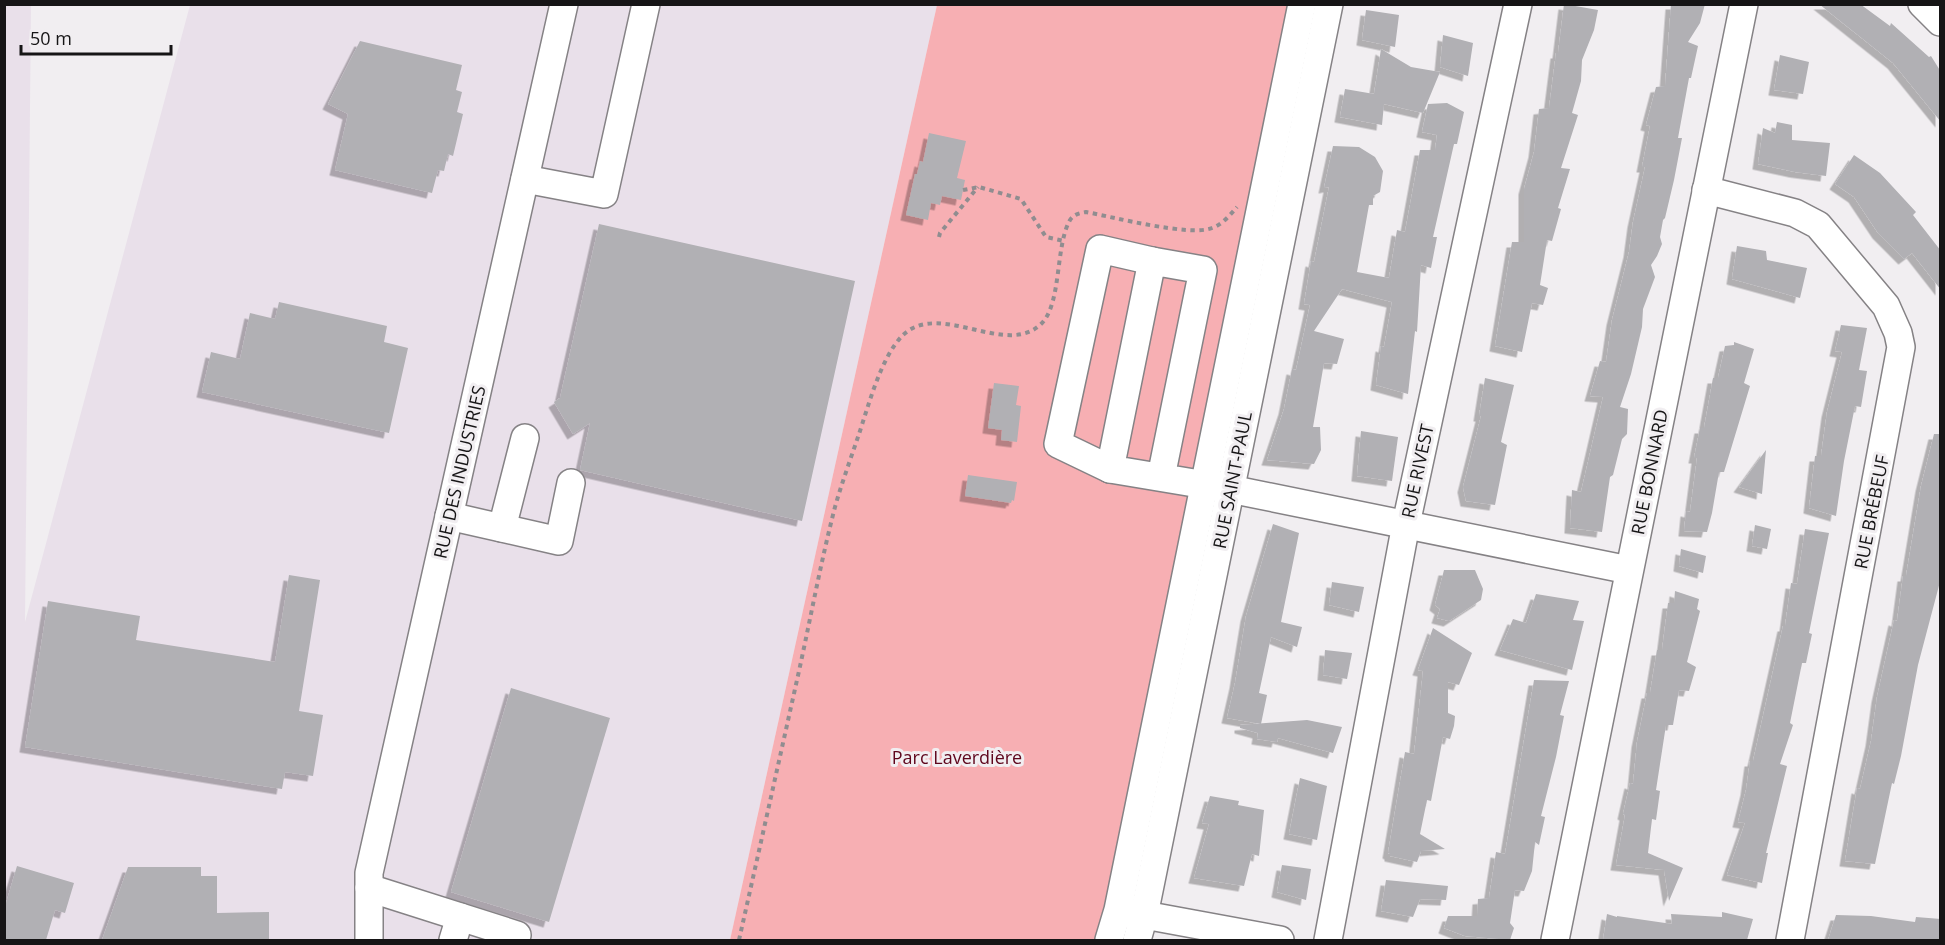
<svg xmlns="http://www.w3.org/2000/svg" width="1945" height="945" font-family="'Open Sans',sans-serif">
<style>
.built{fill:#e9e0ea}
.green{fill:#f7afb3}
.building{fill:#b1b0b4;filter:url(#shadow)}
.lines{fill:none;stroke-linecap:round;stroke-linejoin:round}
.minor-casing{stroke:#858285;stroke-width:30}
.path{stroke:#908d90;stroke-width:4;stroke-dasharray:4.5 4.5;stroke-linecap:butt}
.minor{stroke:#fff;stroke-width:27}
.labels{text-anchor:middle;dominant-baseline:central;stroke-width:6;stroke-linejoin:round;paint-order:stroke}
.street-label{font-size:18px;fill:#161516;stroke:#f1eef1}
.park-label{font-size:18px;fill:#5e051c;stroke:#f1eef1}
</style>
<defs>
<filter id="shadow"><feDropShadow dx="-5.5" dy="5.5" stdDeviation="0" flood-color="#0004"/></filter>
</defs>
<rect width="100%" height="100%" fill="#f1eef1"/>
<path class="built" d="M5 5H31L25 622 190 5H937L730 940H5Z"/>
<path class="green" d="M937 5H1296L1101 940H730Z"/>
<g class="building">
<path d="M1564 4 1598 10 1594 30 1582 60 1581 81 1572 113 1578 115 1561 168 1570 169 1558 208 1561 209 1552 241 1547 240 1540 285 1548 288 1543 305 1532 303 1522 352 1495 346 1512 242H1524V189L1534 152 1539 109 1549 108 1556 53H1558Z"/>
<path d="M1671 4H1705L1700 23 1688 42 1698 46 1691 78H1689L1678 138H1682L1674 180 1665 218 1663 220 1660 237 1662 244 1657 256 1651 265 1655 277 1643 309 1642 327 1631 374 1620 407 1628 409 1627 434 1622 439 1613 475 1610 477 1602 532 1570 528 1572 490 1581 492 1603 397 1590 396 1600 361 1606 362 1612 320 1629 252 1633 222 1645 167H1642L1650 126 1646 125 1656 87 1665 86Z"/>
<path d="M1819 4H1860L1890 26 1891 23 1929 57 1931 56 1941 72V122L1893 63Z"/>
<path d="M1366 10 1399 15 1395 47 1362 40Z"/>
<path d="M1443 35 1473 43 1468 76 1440 67Z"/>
<path d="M360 41 462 65 456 90 462 92 457 112 463 114 453 156 448 154 444 171 438 170 432 193 335 170 348 114 328 104Z"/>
<path d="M1381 49 1411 67 1440 72 1423 113 1384 104 1382 125 1340 117 1345 89 1374 94Z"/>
<path d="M1780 55 1809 62 1803 94 1774 90Z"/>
<path d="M1447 103 1464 112 1457 144H1454L1433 237H1437L1431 268 1421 265 1417 332 1415 331 1408 394 1376 385 1381 346 1384 347 1392 302 1342 289 1314 331 1344 339 1337 364 1324 363 1313 427H1320L1321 450 1314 464 1267 460 1284 409 1292 369 1296 370 1310 305 1304 304 1311 261 1314 262 1329 187 1324 188 1333 146 1359 147 1375 157 1383 171 1380 192 1373 196V205H1369L1357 272 1389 278 1397 230 1405 232 1420 150H1435L1437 135 1422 132 1428 104Z"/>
<path d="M1777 122 1792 125V140L1830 143 1826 176 1795 172 1758 164 1763 128 1775 133Z"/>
<path d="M929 133 966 141 957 178 965 180 961 200 942 196 940 205 931 203 928 220 906 215 915 174H917L920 161 923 162Z"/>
<path d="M1854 155 1880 173 1916 212 1913 215 1941 251V290L1912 253 1904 259 1878 233 1854 197 1835 184Z"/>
<path d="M599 224 855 281 802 521 580 470 590 423 573 434 554 402 560 398Z"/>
<path d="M1737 246 1766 251 1767 260 1807 268 1800 298 1732 279Z"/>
<path d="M279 302 387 326 384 342 408 348 389 433 202 392 211 352 240 359 250 313 275 319Z"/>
<path d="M1841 325 1867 328 1859 370 1867 371 1861 407 1855 406 1844 461 1836 516 1809 508 1815 456H1821L1827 412 1842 352 1835 351Z"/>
<path d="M1734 342 1754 349 1744 383 1750 386 1724 472H1719L1712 513 1707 532 1684 531 1686 511 1690 512 1697 458H1694L1700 428H1704L1713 378H1718L1725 346 1734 345Z"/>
<path d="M1485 378 1514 385 1501 442 1507 445 1495 505 1466 501 1463 487 1481 416H1479Z"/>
<path d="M994 383 1019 386 1016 405 1021 406 1017 442 1001 440 1002 430 988 428Z"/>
<path d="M1361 431 1398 437 1392 481 1357 476Z"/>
<path d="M1934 434H1941V578L1918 665 1901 756 1894 784 1892 783 1875 864 1845 861 1857 788 1860 789 1871 741 1877 697 1894 620 1897 621 1903 576H1906L1921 486Z"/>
<path d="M1766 450 1762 494 1739 487Z"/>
<path d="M968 475 1017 482 1014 501 1012 500 1011 503 965 496Z"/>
<path d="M1273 524 1299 533 1281 622 1302 627 1297 647 1271 637 1259 693 1267 695 1261 724 1227 718 1235 683 1246 616Z"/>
<path d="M1755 525 1771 529 1767 549 1752 546Z"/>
<path d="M1805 529 1829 533 1809 633 1812 634 1806 663H1802L1790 723 1793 725 1780 764 1787 766 1766 853H1768L1762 883 1727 875 1745 823 1738 822 1746 790 1750 761H1753L1783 626H1785L1791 583 1797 584Z"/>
<path d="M1681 549 1706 556 1703 573 1679 566Z"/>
<path d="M1444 570H1475L1483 589 1481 600 1449 621 1437 618 1440 609 1435 605Z"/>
<path d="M289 575 320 580 299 711 323 715 313 776 285 772 282 789 25 747 48 601 140 616 136 640 275 662Z"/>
<path d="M1332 582 1364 587 1359 612 1329 605Z"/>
<path d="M1675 591 1699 599 1697 609 1700 611 1687 662 1696 667 1689 691 1679 690 1673 725H1666L1656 790 1660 791 1656 820 1652 819 1648 853 1683 868 1669 901 1664 870 1616 865 1625 815 1623 814 1630 783 1633 784 1637 742 1647 693H1650L1657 650H1662L1668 603H1674Z"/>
<path d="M1536 594 1579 601 1573 620 1584 621 1572 670 1500 650 1513 619 1526 623Z"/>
<path d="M1433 628 1472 653 1459 685 1448 682V713L1455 716 1454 726 1450 739 1443 737 1431 801 1427 800 1420 834 1445 849 1421 851 1417 862 1390 856V854L1388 853 1405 752 1414 754 1423 671 1418 670Z"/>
<path d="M1325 650 1352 653 1347 679 1323 675Z"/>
<path d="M1534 680 1569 681 1560 715 1564 716 1556 757 1541 816 1545 817 1539 845 1535 842 1532 871 1524 891 1515 890 1510 923 1514 928 1510 940 1465 936 1444 928 1448 916H1477L1478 899 1489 898 1496 852 1505 854Z"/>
<path d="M511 688 610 718 549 922 451 892Z"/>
<path d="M1307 720 1342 727 1333 753 1278 738 1277 742 1257 739 1258 733 1240 728V725Z"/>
<path d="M1300 778 1327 786 1317 840 1289 834Z"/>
<path d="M1210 796 1239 801 1238 805 1264 810 1259 856 1252 854 1244 886 1194 878 1209 824 1202 823Z"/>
<path d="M1282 865 1311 869 1306 900 1277 892Z"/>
<path d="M17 866 74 883 65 913 55 910 46 940H4V910Z"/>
<path d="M128 867H201V876H217V913L269 912V940H102Z"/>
<path d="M1386 880 1448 886 1446 900 1420 899 1413 917 1381 911Z"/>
<path d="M1722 912 1753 919 1747 940H1603L1607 914 1617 917V916L1672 924 1671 914 1722 917Z"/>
<path d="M1836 915 1871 916 1915 922 1916 917 1941 919V940H1828Z"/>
</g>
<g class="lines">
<g class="minor-casing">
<g id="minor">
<path d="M1922 4 1940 22"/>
<path d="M525 179 604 194 646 4"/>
<path d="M1706 190 1795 213 1818 225 1886 306 1898 333 1901 347 1790 940"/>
<path d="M1110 469 1058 444 1100 249 1152 261"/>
<path d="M1161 477 1203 270 1152 261 1110 469 1230 489 1629 570"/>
<path d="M449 516 559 541 571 483"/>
<path d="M502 528 525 438"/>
<path d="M369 888 517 935 515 940"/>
<path d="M1128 912 1280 940"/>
<path d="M369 940V873L564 4"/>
<path d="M453 940 460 917"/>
<path d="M1109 940 1118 910 1302 4"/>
<path d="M1137 940 1144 915 1329 4"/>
<path d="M1328 940 1406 524 1518 4"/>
<path d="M1555 940 1744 4"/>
</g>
</g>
<g class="path">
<path d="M963 190 979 187 1021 199 1046 237 1064 241"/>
<path d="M939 237 940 233 978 187"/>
<path d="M739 940C759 851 779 761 799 671 811 616 821 561 835 507 842 482 851 458 859 434 869 404 881 357 903 335 940 300 1006 358 1041 324 1062 304 1055 246 1070 220 1074 214 1080 213 1086 212 1113 217 1190 237 1212 228 1223 224 1230 215 1237 207"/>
</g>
<use href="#minor" class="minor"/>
</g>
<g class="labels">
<g class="street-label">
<text transform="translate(1417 471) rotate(-78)">RUE RIVEST</text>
<text transform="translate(459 472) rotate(-77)">RUE DES INDUSTRIES</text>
<text transform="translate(1649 472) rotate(-79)">RUE BONNARD</text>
<text transform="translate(1232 480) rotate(-79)">RUE SAINT-PAUL</text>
<text transform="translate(1871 512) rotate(-79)">RUE BRÉBEUF</text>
</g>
<g class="park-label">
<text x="957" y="757">Parc Laverdière</text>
</g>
</g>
<rect width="1945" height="945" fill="none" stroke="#161516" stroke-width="12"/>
<path d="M21 45v9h150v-9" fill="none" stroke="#161516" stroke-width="3"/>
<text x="30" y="45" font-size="18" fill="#161516" stroke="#f1eef1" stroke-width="4.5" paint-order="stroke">50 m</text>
</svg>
